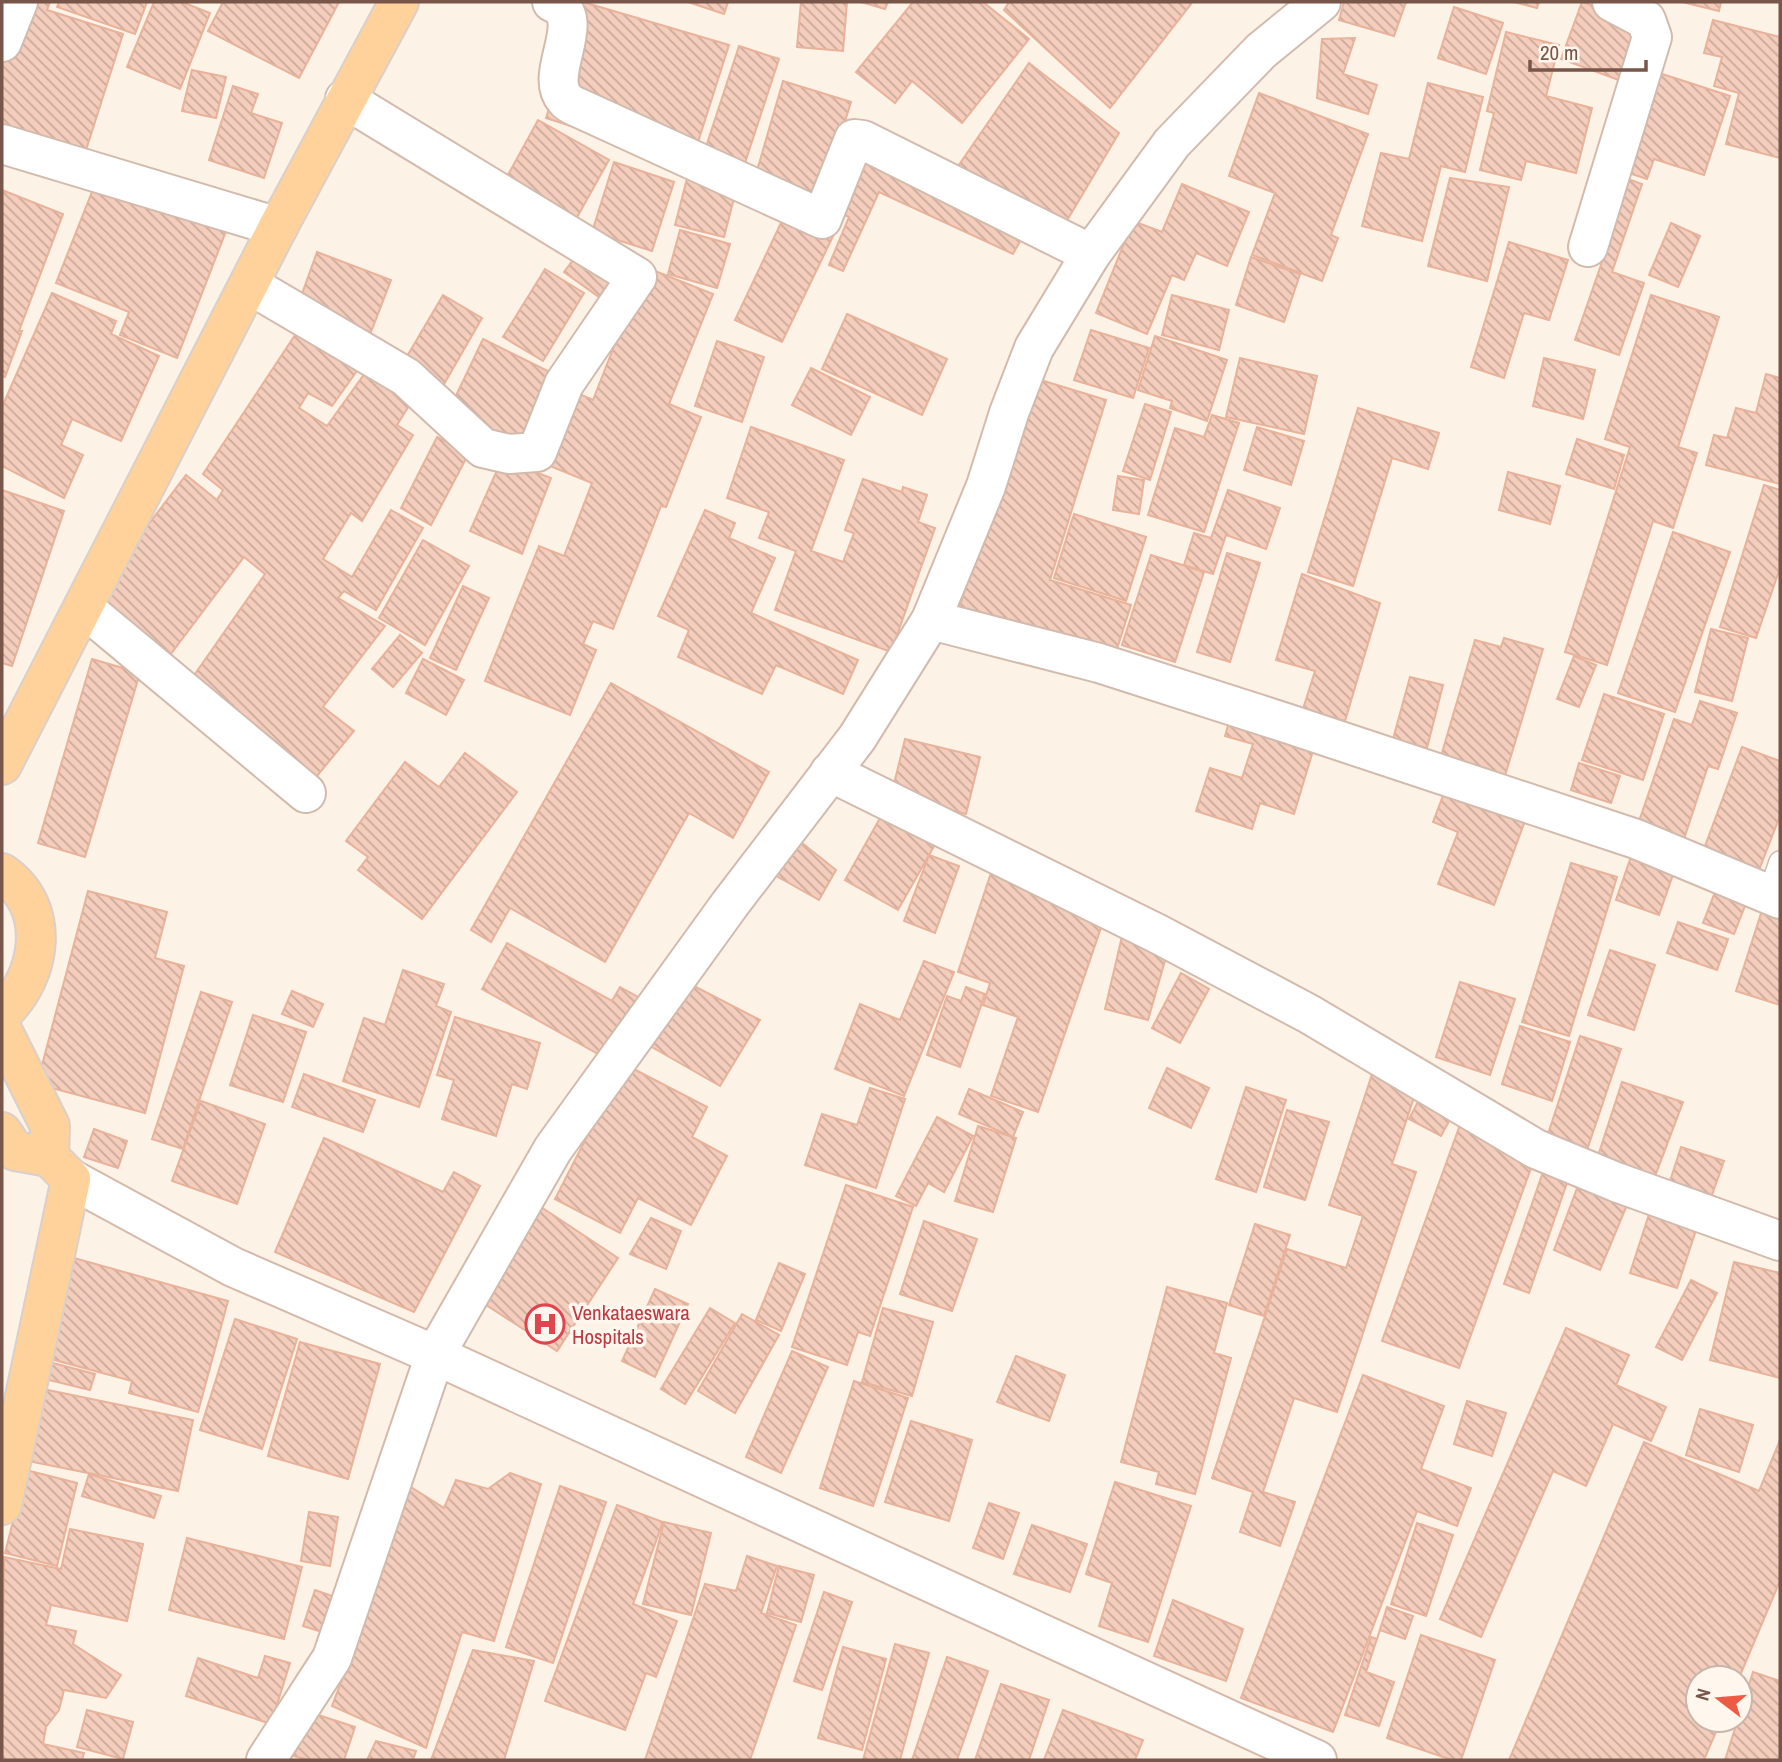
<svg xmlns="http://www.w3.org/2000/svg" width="1782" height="1762" font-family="'Archivo Narrow',sans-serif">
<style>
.building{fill:url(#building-back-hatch);stroke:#e8b29b;stroke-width:2}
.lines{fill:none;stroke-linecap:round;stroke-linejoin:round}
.lane-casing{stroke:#d2bbad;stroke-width:24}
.street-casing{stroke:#d2bbad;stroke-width:42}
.secondary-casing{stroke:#d5baab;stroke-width:42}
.primary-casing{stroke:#d9d0cc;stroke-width:42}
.lane{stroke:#fff;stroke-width:21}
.street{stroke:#fff;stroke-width:38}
.secondary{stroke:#fff;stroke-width:38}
.primary{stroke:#ffd19b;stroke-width:38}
.labels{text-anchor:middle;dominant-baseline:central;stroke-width:7;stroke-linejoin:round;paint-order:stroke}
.health-label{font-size:21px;fill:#be3a42;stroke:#fff6ed;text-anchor:start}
</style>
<defs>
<pattern id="building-back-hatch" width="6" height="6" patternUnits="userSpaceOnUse" patternTransform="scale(1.75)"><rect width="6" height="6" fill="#f4cdbc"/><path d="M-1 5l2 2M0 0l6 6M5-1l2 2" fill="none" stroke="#caa99b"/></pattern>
</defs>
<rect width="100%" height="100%" fill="#fdf2e6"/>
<g class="building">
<path d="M8 2H50L47 10 123 34 86 150 2 124V20Z"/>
<path d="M59 2H147L135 34 57 7Z"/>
<path d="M154 2H182L210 13 180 89 127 67Z"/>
<path d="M223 2H339L299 78 208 31Z"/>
<path d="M583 2 729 45 691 164 546 118Z"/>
<path d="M688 2H728L724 14Z"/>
<path d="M801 2H847L843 51 797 47Z"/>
<path d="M861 2H888L885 9Z"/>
<path d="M913 2H983L1029 39 962 123 912 81 895 103 856 72Z"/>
<path d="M1009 2H1189L1191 4 1110 108 1004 10Z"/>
<path d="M1344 2H1406L1394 36 1339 20Z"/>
<path d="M1514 2H1539L1537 8Z"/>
<path d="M1582 2 1646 23 1624 82 1561 59Z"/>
<path d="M1682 2H1721L1719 11Z"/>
<path d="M1454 7 1503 23 1486 74 1438 58Z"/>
<path d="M1713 20 1780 37V158L1726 144 1739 93 1714 86 1722 57 1704 53Z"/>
<path d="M1506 32 1559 45 1546 96 1592 108 1576 173 1526 161 1521 180 1480 170 1494 113 1487 111Z"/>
<path d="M1355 38 1343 74 1377 85 1368 114 1317 98 1322 39Z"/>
<path d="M739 46 779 59 741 175 701 162Z"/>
<path d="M1029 63 1119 133 1059 234 950 178Z"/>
<path d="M192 70 226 77 216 118 182 111Z"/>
<path d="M1650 70 1730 96 1704 175 1654 159 1647 179 1617 169Z"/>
<path d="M783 81 851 102 820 201 754 181Z"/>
<path d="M1428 83 1483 97 1465 172 1441 166 1422 241 1362 226 1381 153 1409 159Z"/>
<path d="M233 86 258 94 251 113 282 123 264 178 209 160Z"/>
<path d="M1259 93 1368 134 1331 235 1338 238 1322 281 1252 255 1275 193 1229 176Z"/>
<path d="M538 120 609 160 575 221 504 182Z"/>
<path d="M859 149 1028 227 1013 254 879 192 843 271 829 265 849 217 834 210Z"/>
<path d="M614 162 674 182 652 251 592 232Z"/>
<path d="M689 171 738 183 724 237 675 225Z"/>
<path d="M1609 172 1642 184 1612 272 1644 283 1619 355 1575 340 1602 262 1581 255Z"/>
<path d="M99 174 228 226 177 358 120 335 129 312 56 283Z"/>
<path d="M1450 178 1509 187 1487 281 1428 266Z"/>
<path d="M1182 184 1249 212 1227 266 1196 253 1184 280 1172 275 1147 334 1096 313 1133 221 1162 232Z"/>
<path d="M2 190 63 214 19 331H22L5 377 2 376Z"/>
<path d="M788 208 836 230 782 342 735 320Z"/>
<path d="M1671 223 1700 236 1678 287 1649 275Z"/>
<path d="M680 230 730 244 717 288 668 274Z"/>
<path d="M1509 242 1568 260 1549 320 1524 313 1504 378 1471 367Z"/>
<path d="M583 247 617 272 599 297 564 272Z"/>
<path d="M317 252 391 280 371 332 298 305Z"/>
<path d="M1251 257 1300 274 1284 322 1236 305Z"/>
<path d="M645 267 713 294 669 404 701 417 666 507 661 506 613 629 593 621 583 644 596 650 570 715 485 681 539 546 564 556 592 483 540 462 568 389 593 400Z"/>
<path d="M545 269 584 293 543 361 503 337Z"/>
<path d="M52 293 116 321 111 334 159 356 121 441 72 419 61 445 83 455 64 498 2 466V407Z"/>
<path d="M443 295 482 318 439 393 399 370Z"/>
<path d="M1172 295 1229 310 1219 350 1162 335Z"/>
<path d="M1651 295 1719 317 1678 447 1697 453 1673 528 1653 521 1607 665 1565 652 1630 447 1605 439Z"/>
<path d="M847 314 947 359 922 415 822 369Z"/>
<path d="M305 320 364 361 332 406 308 393 299 408 327 426 373 362 417 393 397 425 413 435 362 521 351 513 323 559 352 577 391 510 423 528 376 610 344 591 338 598 385 626 323 707 354 731 312 782 190 681 265 574 244 557 170 655 94 596 186 475 217 500 223 490 203 474Z"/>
<path d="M1091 330 1149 348 1133 398 1074 380Z"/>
<path d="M1155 336 1227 360 1207 421 1170 408 1172 401 1138 390Z"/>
<path d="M483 339 560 377 527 447 481 425 452 404Z"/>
<path d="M717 341 764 357 742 422 695 406Z"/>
<path d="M1240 358 1317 376 1304 434 1226 417Z"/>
<path d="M1544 358 1595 370 1583 419 1533 406Z"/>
<path d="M811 368 870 397 851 435 792 405Z"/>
<path d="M1766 374 1780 378V484L1706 465 1714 435 1727 438 1736 408 1756 413Z"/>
<path d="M1031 377 1106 400 1050 580 1131 605 1114 658 958 612Z"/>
<path d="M1145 404 1171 412 1150 480 1123 471Z"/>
<path d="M1358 408 1439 433 1428 469 1392 458 1353 586 1308 572Z"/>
<path d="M1212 415 1239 423 1204 532 1148 515 1175 428 1204 437Z"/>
<path d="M751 427 844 460 811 551 843 562 854 533 845 530 863 479 902 492 903 487 927 495 918 522 935 528 891 652 775 610 796 551 759 538 769 512 727 498Z"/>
<path d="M1257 427 1304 441 1291 485 1244 470Z"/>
<path d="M437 437 469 453 431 525 401 508Z"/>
<path d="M1577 439 1624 455 1614 489 1566 474Z"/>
<path d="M502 459 551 478 522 554 470 531Z"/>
<path d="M1508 472 1560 486 1550 524 1499 510Z"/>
<path d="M1118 476 1144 480 1139 514 1113 510Z"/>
<path d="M1764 485 1780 490V568L1756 638 1720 627Z"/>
<path d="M2 490 64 511 12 666 2 663Z"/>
<path d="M1228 490 1280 508 1266 549 1226 535 1213 574 1184 565 1194 533 1211 538Z"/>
<path d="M705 510 735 523 729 538 775 558 751 613 858 660 843 694 776 665 762 694 678 657 689 630 658 616Z"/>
<path d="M1074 514 1146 537 1126 601 1054 578Z"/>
<path d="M1673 532 1730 552 1675 712 1618 693Z"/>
<path d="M423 540 469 566 425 645 379 618Z"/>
<path d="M1227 553 1260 563 1230 662 1197 652Z"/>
<path d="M1151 555 1204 572 1175 662 1122 645Z"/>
<path d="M1302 574 1380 603 1345 721 1303 709 1315 671 1276 660Z"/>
<path d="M463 586 489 598 456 670 430 658Z"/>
<path d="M1711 629 1748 638 1732 701 1695 692Z"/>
<path d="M400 635 422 653 393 687 372 669Z"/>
<path d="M1504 638 1543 649 1501 789 1437 770 1475 640 1501 647Z"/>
<path d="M1574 656 1596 665 1579 707 1557 699Z"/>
<path d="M92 659 140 673 85 857 38 843Z"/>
<path d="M423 659 464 680 446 715 406 693Z"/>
<path d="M1410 677 1443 685 1427 748 1393 739Z"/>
<path d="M611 683 769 772 733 838 689 813 605 962 510 908 491 942 471 930Z"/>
<path d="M1604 694 1664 714 1643 780 1582 760Z"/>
<path d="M1700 701 1737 713 1718 769 1708 766 1682 845 1636 830 1674 719 1692 725Z"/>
<path d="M1232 711 1315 744 1294 814 1260 803 1252 829 1196 811 1210 768 1242 778 1253 744 1225 736Z"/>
<path d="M905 739 980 757 966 814 891 796Z"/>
<path d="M1742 747 1780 761V816L1734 934 1703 923 1720 879 1696 870Z"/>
<path d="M465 753 517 792 422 919 358 870 368 857 346 841 405 762 439 787Z"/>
<path d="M1579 763 1620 776 1611 803 1571 790Z"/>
<path d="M1449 780 1529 810 1494 905 1438 884 1458 832 1433 822Z"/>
<path d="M884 811 937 841 898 910 845 880Z"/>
<path d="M797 839 836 870 819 900 771 873Z"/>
<path d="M1634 848 1677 863 1659 915 1616 900Z"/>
<path d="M929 855 959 866 935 933 904 921Z"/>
<path d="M1571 863 1617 877 1569 1036 1522 1022Z"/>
<path d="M991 873 1106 913 1038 1112 991 1096 1018 1017 983 1005 990 983 958 972Z"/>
<path d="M88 891 167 912 155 958 184 966 145 1113 37 1084Z"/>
<path d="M1766 898 1780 902V1005L1736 991Z"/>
<path d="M1678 922 1728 939 1717 970 1667 953Z"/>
<path d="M1123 932 1170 943 1148 1020 1105 1009Z"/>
<path d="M507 943 612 1001 620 987 647 1002 614 1063 482 989Z"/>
<path d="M1610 950 1655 965 1634 1030 1588 1015Z"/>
<path d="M924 961 954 972 904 1096 835 1069 860 1004 900 1020Z"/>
<path d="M403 970 444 984 436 1006 451 1012 419 1107 343 1081 364 1018 385 1025Z"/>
<path d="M1181 973 1209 989 1180 1043 1152 1028Z"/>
<path d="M1460 982 1515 999 1490 1075 1436 1057Z"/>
<path d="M688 983 760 1020 720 1086 650 1046Z"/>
<path d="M966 987 985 994 960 1067 927 1055 947 996 961 1001Z"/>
<path d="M292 991 323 1004 313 1027 282 1014Z"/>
<path d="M201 992 232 1002 183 1149 152 1139Z"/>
<path d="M253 1015 306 1032 283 1102 230 1085Z"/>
<path d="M455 1017 540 1043 527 1089 512 1084 496 1136 442 1119 454 1080 437 1075Z"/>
<path d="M1520 1026 1570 1042 1552 1101 1502 1084Z"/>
<path d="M1580 1036 1621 1049 1587 1150 1547 1137Z"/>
<path d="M1378 1056 1423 1070 1392 1164 1416 1172 1337 1412 1294 1398 1263 1492 1295 1502 1280 1546 1240 1532 1253 1492 1212 1478 1287 1249 1346 1268 1363 1216 1329 1205Z"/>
<path d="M624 1064 707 1107 692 1137 727 1156 691 1225 638 1198 620 1233 555 1199Z"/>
<path d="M1167 1068 1209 1088 1191 1128 1149 1108Z"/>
<path d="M304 1074 375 1100 363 1132 292 1107Z"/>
<path d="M1622 1082 1683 1102 1654 1179 1598 1156Z"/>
<path d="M1426 1086 1459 1103 1441 1136 1409 1119Z"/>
<path d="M1246 1087 1286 1100 1256 1192 1216 1179Z"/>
<path d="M870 1088 905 1099 876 1188 805 1165 822 1114 857 1125Z"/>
<path d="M969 1089 1023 1112 1013 1137 959 1114Z"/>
<path d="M201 1101 265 1124 237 1204 172 1181Z"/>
<path d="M1466 1108 1540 1143 1459 1368 1382 1341Z"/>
<path d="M1287 1110 1329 1122 1305 1200 1264 1187Z"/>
<path d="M937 1117 973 1136 944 1192 928 1183 916 1206 896 1196Z"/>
<path d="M978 1126 1016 1138 993 1212 955 1201Z"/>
<path d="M94 1129 127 1141 118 1168 84 1157Z"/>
<path d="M324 1138 443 1192 454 1172 480 1186 414 1312 275 1252Z"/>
<path d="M1681 1147 1724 1161 1712 1195 1670 1181Z"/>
<path d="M1543 1172 1568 1180 1529 1293 1504 1284Z"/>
<path d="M1579 1183 1629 1200 1600 1270 1554 1250Z"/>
<path d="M846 1185 913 1207 870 1336 858 1332 847 1365 792 1347Z"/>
<path d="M1652 1205 1699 1221 1677 1288 1630 1273Z"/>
<path d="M541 1207 618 1258 557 1351 480 1301Z"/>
<path d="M651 1218 681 1231 666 1269 630 1254Z"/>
<path d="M924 1221 977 1239 952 1311 900 1294Z"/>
<path d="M1255 1224 1290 1235 1264 1316 1229 1305Z"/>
<path d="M74 1258 228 1301 198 1412 129 1393 132 1381 47 1358Z"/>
<path d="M1734 1262 1780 1273V1378L1710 1360Z"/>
<path d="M779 1263 805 1274 781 1331 756 1320Z"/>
<path d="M1691 1280 1717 1293 1682 1360 1656 1347Z"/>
<path d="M1167 1287 1227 1303 1214 1353 1231 1358 1195 1494 1156 1484 1159 1472 1121 1462Z"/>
<path d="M655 1289 688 1304 655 1377 622 1361Z"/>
<path d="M710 1308 735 1323 685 1404 661 1389Z"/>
<path d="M883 1308 933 1322 912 1396 862 1382Z"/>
<path d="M742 1314 779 1335 735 1413 698 1391Z"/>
<path d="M235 1319 297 1339 262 1449 200 1430Z"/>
<path d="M1566 1328 1629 1355 1616 1385 1666 1407 1651 1441 1613 1424 1586 1486 1553 1471 1481 1637 1440 1619Z"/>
<path d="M300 1342 380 1364 348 1479 268 1456Z"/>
<path d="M792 1351 828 1367 781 1473 746 1457Z"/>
<path d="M1016 1356 1065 1375 1049 1421 997 1402Z"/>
<path d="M49 1362 95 1374 90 1390 45 1379Z"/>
<path d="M1363 1375 1444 1406 1421 1469 1471 1488 1457 1526 1417 1511 1333 1732 1241 1698Z"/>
<path d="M854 1381 908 1398 873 1506 820 1488Z"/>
<path d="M43 1389 193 1420 178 1491 28 1461Z"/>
<path d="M1467 1401 1506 1413 1492 1456 1454 1444Z"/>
<path d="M1700 1409 1753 1425 1739 1472 1686 1455Z"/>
<path d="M911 1421 972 1440 949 1521 885 1502Z"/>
<path d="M1780 1440V1581L1739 1678H1698V1720H1721L1704 1760H1509L1644 1442 1759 1491Z"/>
<path d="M26 1470 77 1483 57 1566 5 1553Z"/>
<path d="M510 1473 541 1484 494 1641 462 1632 426 1748 332 1706 370 1606 403 1482 444 1508 456 1480 488 1489Z"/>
<path d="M89 1474 161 1496 154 1518 82 1496Z"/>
<path d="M1115 1482 1191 1506 1148 1642 1099 1626 1112 1583 1086 1574Z"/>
<path d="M560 1486 606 1502 553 1663 506 1647Z"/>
<path d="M989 1503 1019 1513 1003 1559 973 1548Z"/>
<path d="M617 1505 663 1522 633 1604 677 1621 656 1677 646 1673 625 1730 545 1701Z"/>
<path d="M309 1512 338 1517 330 1566 301 1561Z"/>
<path d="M664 1522 711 1533 691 1615 643 1604Z"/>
<path d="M1417 1523 1453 1535 1426 1616 1391 1604Z"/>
<path d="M1032 1525 1087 1544 1070 1592 1014 1574Z"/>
<path d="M70 1529 143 1544 127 1621 51 1605 46 1625 76 1631 73 1644 121 1675 106 1698 64 1690 59 1710 46 1727 43 1744 84 1753 82 1760H2L4 1557 61 1569Z"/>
<path d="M187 1538 302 1567 284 1639 169 1610Z"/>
<path d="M747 1556 777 1566 761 1613 796 1625 750 1760H645L705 1584 736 1591Z"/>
<path d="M779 1566 814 1575 801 1622 767 1613Z"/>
<path d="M315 1590 335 1597 322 1632 303 1626Z"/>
<path d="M824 1592 852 1602 822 1690 794 1681Z"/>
<path d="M1173 1600 1243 1629 1226 1681 1154 1656Z"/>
<path d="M1387 1607 1413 1616 1405 1639 1380 1630 1366 1672 1394 1682 1379 1726 1345 1715 1371 1637 1377 1639Z"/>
<path d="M1421 1635 1495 1660 1461 1760H1452L1387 1738Z"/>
<path d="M895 1644 929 1653 900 1760H863Z"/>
<path d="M843 1647 886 1659 862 1750 818 1738Z"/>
<path d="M473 1650 534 1661 504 1760H431Z"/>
<path d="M265 1656 290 1663 271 1724 186 1696 198 1658 258 1678Z"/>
<path d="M947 1657 988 1671 957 1760H912Z"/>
<path d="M1753 1672 1780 1681V1760H1725Z"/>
<path d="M1001 1684 1049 1700 1029 1760H975Z"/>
<path d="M87 1710 133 1722 123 1759 77 1747Z"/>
<path d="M1063 1710 1143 1740 1135 1760H1044Z"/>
<path d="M309 1712 355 1727 344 1760H308L294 1756Z"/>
<path d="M376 1741 416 1751 413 1760H367Z"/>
</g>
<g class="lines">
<g class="lane-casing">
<path id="lane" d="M1769 894 1780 862"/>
</g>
<g class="street-casing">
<g id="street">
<path d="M552 2C591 18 542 73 565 99 568 103 574 106 579 108L822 219 854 139 863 140 1091 254"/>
<path d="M2 42 18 2"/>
<path d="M2 144 278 227"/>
<path d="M1588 247 1652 37 1646 20 1612 2"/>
<path d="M250 285 406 377 483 448 509 454 537 452 564 384 637 277 345 99"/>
<path d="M84 608 306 793"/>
<path d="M931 620 1099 663 1289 724 1636 839 1780 899"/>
<path d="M830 772 1158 934 1309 1014 1536 1149 1616 1182 1780 1241"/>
<path d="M266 1760 332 1658 435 1355 553 1149 730 904 857 738 931 620 986 486 1009 413 1034 348 1091 254 1172 143 1261 51 1321 2"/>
</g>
</g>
<g class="secondary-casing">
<path id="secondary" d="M71 1179 233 1267 435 1355 1317 1760"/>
</g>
<g class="primary-casing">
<g id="primary">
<path d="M2 765 278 227 399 2"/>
<path d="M2 873C52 907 42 976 2 1013"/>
<path d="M2 1030 50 1126 49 1157"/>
<path d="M2 1132 15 1151 49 1157 71 1179 2 1505"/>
</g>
</g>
<use href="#lane" class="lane"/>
<use href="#street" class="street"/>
<use href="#secondary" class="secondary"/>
<use href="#primary" class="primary"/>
</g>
<defs>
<g id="hospital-ring" transform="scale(2.0125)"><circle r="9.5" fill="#fff6ed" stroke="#e0444e" stroke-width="1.5"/><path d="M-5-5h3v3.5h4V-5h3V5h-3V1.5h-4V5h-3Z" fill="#e0444e"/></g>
</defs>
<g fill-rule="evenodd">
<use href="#hospital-ring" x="545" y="1324"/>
</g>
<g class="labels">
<g class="health-label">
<text x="572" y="1312">Venkataeswara<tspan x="572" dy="24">Hospitals</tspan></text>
</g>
</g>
<rect width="1782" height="1762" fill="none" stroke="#785649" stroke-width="7"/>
<g transform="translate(1719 1699) rotate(286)"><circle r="33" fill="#fff6ed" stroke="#c9b6ab" stroke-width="2"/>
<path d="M0-5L12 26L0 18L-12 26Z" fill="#ed5b45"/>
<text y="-10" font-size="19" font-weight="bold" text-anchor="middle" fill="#785649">N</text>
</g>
<path d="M1530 60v10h116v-10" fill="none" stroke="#785649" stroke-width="3.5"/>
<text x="1540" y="60" font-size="21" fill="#785649" stroke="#fff6ed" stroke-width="5" paint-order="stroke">20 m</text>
</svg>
